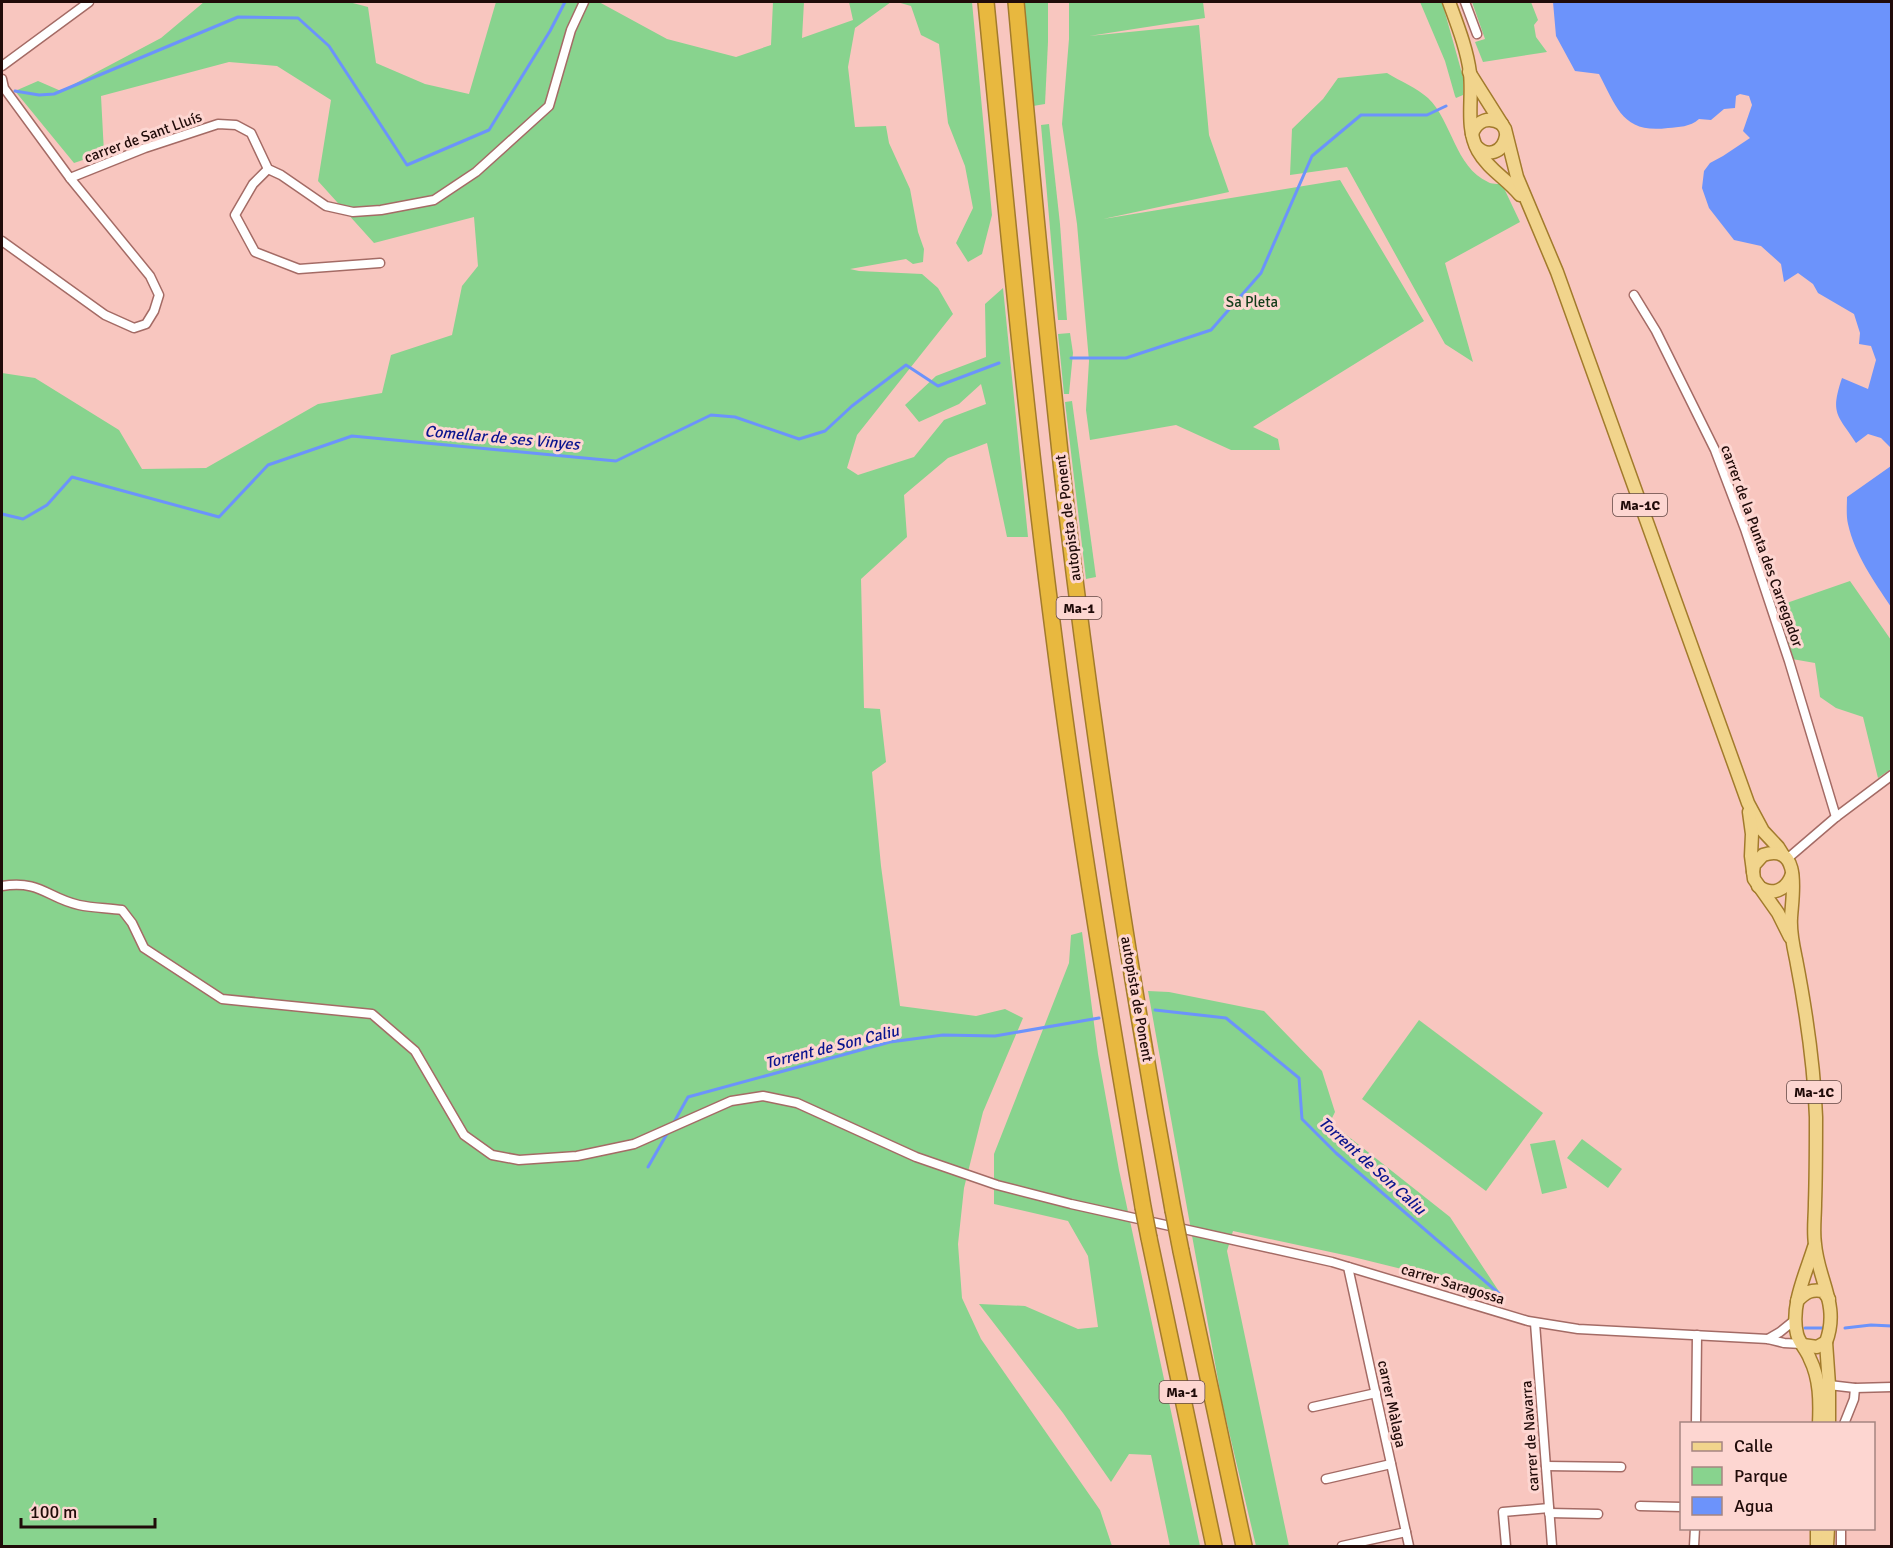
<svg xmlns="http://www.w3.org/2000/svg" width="1893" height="1548" font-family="Signika,sans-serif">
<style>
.green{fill:#88d38e}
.water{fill:#6c93fb}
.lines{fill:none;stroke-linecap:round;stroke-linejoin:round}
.stream{stroke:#6c93fb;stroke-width:3}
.street-casing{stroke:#a46b65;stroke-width:11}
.primary-casing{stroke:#a27b2c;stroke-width:15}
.highway-casing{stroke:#a27b2c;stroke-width:18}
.street{stroke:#fff;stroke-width:8}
.primary{stroke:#f1d48c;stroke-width:12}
.highway{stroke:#e8b83f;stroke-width:15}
.highway-bridge-casing{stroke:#a27b2c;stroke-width:18;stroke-linecap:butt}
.highway-bridge{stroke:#e8b83f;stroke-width:15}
.labels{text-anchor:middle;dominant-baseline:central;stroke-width:6;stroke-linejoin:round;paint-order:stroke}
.shield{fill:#fdd6d1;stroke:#624845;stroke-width:1.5}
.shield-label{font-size:14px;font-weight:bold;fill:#200b09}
.street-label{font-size:15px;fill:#200b09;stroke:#fdd6d1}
.park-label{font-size:15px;fill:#133d1a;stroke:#fdd6d1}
.water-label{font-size:16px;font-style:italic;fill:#0a148e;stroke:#fdd6d1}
</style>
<rect width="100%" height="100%" fill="#f8c6bf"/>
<g class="green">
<path d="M204 2H349L368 7 376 63 425 84 469 94 496 2H599L667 39 736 57 771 45 773 2H804L802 38 853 20 849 2H891L855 28 848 67 855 127 886 126 889 143 910 189 918 232 924 249 923 262 913 264 906 259 850 269 859 271 922 274 938 288 953 314 857 435 847 468 858 475 914 457 944 420 986 404 981 384 959 404 919 422 905 405 936 376 986 357 985 304 1003 288 1028 537H1007L987 443 948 458 904 495 907 537 861 579 864 708 880 709 886 762 872 772 881 866 900 1006 976 1016 1005 1009 1023 1018 983 1112 964 1188 958 1244 962 1298 981 1339 1100 1510 1112 1546H2V373L35 378 119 430 142 469 206 468 318 404 382 393 391 355 452 335 462 286 478 266 474 217 374 243 318 181 331 100 277 66 229 62 101 96 104 153 74 163 15 91 38 81 61 91 161 38Z"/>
<path d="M897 2H972L992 215 982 254 968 262 956 243 973 208 965 166 948 123 939 44 921 35 911 6Z"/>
<path d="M1024 2H1048V42L1045 104 1033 106Z"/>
<path d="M1069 2H1203L1205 18 1089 36 1199 25 1209 135 1229 192 1103 219 1340 180 1424 321 1253 427 1278 439 1280 450H1231L1176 425 1090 440 1086 410 1089 361 1077 224 1062 124 1069 39Z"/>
<path d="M1420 2H1442L1463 77V95L1456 98 1455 96 1445 61Z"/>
<path d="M1472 2H1531L1538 20 1534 25 1536 37 1547 52 1483 62 1475 42 1485 39Z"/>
<path d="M1387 73C1400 81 1417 88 1428 98 1452 121 1455 167 1488 182 1491 184 1498 184 1502 184L1520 222 1445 263 1473 362 1445 344 1347 167 1290 175 1292 129 1323 99 1338 78Z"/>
<path d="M1049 124 1060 224 1067 320H1058L1041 125Z"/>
<path d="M1070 333 1073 353 1069 394H1064L1058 334Z"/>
<path d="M1072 401 1096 577 1086 579 1065 402Z"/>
<path d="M1850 581 1891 640V769L1878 778 1863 717 1836 708 1820 697 1815 663 1792 659 1778 606Z"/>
<path d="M1082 932 1098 1054 1119 1170 1200 1546H1170L1151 1455 1129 1454 1111 1482 1063 1413 979 1304 1025 1306 1078 1329 1098 1327 1088 1256 1068 1221 994 1204V1154L1069 963 1071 935Z"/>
<path d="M1148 991 1169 992 1264 1011 1322 1071 1335 1112 1330 1122 1450 1217 1502 1296 1487 1290 1349 1256 1233 1231 1227 1251 1289 1546H1256L1222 1402Z"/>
<path d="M1419 1020 1543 1113 1486 1191 1362 1099Z"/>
<path d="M1582 1139 1622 1169 1608 1188 1567 1158Z"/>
<path d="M1555 1140 1567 1188 1542 1194 1530 1144Z"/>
</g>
<g class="water">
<path d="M1553 2H1891V448L1881 438 1868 434 1856 443C1837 414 1830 414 1842 378L1868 389 1876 360 1871 346 1859 344 1860 333 1854 314 1818 293 1813 284 1798 273 1784 282 1781 264 1761 246 1734 240 1709 208 1702 188 1704 171 1710 163 1723 156 1750 138 1743 131 1752 105 1749 96 1740 94 1736 96 1735 108 1724 109 1711 120 1699 119C1690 127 1679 127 1668 128 1623 134 1617 108 1599 74L1575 71 1556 36Z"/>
<path d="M1891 466V607C1874 581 1855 555 1848 524 1846 516 1847 505 1847 497Z"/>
</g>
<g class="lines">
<g class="stream">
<path d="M15 91 39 95 54 94 238 17 298 18 329 46 407 165 489 130 550 31 565 2"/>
<path d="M1071 358H1126L1211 330 1261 273 1312 156 1361 115H1427L1446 106"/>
<path d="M2 514 23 519 47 505 72 477 219 517 268 465 352 436 616 461 711 415 735 417 799 439 825 431 852 406 906 365 938 386 999 363"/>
<path d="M1155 1010 1226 1018 1299 1078 1302 1119 1336 1153 1502 1296"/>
<path d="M673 1124 688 1097 890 1042 943 1035 995 1036 1099 1018"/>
<path d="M648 1167 668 1132"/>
<path d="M1805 1328H1825"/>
<path d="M1845 1328 1871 1325 1892 1326"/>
</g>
<g class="street-casing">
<g id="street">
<path d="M1465 2 1477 34"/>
<path d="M2 66 89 2"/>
<path d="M2 79 4 88 70 178 150 276 159 295 154 311 146 324 134 328 105 315 2 241"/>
<path d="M268 169 253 184 235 215 255 252 299 269 380 263"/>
<path d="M70 178 145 148 218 124 236 125 251 133 268 169 281 175 326 206 353 212 381 210 434 200 476 172 549 106 571 30 584 2"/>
<path d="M1634 295 1656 331 1715 450 1745 529 1789 661 1836 817"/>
<path d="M1787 859 1836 817 1892 775"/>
<path d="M2 886C41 880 47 898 79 905 93 908 108 908 122 910L132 923 144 948 222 999 372 1014 415 1051 464 1135 492 1155 519 1160 577 1156 634 1144 731 1101 763 1096 797 1103 916 1157 997 1185 1071 1204 1332 1262 1528 1321 1578 1329 1768 1339 1784 1343 1802 1344"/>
<path d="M1348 1267 1409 1546"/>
<path d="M1535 1323 1552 1546"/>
<path d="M1768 1339 1780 1332 1796 1319"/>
<path d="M1829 1385 1855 1388 1892 1387"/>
<path d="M1313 1407 1376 1393"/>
<path d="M1696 1424 1697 1335"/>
<path d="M1844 1424 1854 1399 1855 1388"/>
<path d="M1546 1466 1621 1467"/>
<path d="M1326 1479 1391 1464"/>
<path d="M1640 1506 1682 1507"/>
<path d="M1549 1513 1598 1514"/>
<path d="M1342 1546 1406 1532"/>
<path d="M1506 1546 1503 1512 1549 1508"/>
<path d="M1694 1546 1695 1528"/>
<path d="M1841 1546V1528"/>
</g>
</g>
<g class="primary-casing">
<g id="primary">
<path d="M1449 2C1457 24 1467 49 1470 73 1473 100 1465 127 1478 151 1488 169 1507 179 1520 195"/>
<path d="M1469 72 1505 129 1517 177 1557 272 1748 803 1763 831 1778 847 1783 855"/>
<path d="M1472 134C1477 120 1489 116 1502 124"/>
<path d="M1476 146C1487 158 1503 153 1506 136"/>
<path d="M1749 812 1752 834 1751 856 1754 879 1778 913 1790 937"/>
<path d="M1753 872 1754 865 1763 855C1803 842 1792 897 1791 918 1790 932 1793 945 1796 959 1806 1011 1814 1063 1816 1117 1816 1146 1816 1175 1815 1203 1815 1217 1813 1231 1815 1244 1818 1280 1840 1305 1826 1342L1817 1347 1803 1345"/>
<path d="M1758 886C1772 897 1787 890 1792 874"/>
<path d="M1814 1247C1806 1273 1790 1306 1797 1334 1799 1343 1807 1350 1810 1359 1820 1379 1820 1402 1819 1424"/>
<path d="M1797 1301C1806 1292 1811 1289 1823 1291L1829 1299"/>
<path d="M1826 1342 1829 1385V1424"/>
<path d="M1817 1546V1528"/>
<path d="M1827 1546 1828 1528"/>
</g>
</g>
<g class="highway-casing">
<g id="highway">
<path d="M986 2C1007 216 1027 431 1055 645 1079 833 1111 1020 1143 1207"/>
<path d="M1016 2C1030 158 1045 315 1062 471 1090 718 1128 965 1173 1210"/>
<path d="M1149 1238 1214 1546"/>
<path d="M1181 1251 1244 1546"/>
</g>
</g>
<use href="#street" class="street"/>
<use href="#primary" class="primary"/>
<use href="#highway" class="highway"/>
<g class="highway-bridge-casing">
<g id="highway-bridge">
<path d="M1143 1207 1149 1238"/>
<path d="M1173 1210 1181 1251"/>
</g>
</g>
<use href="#highway-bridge" class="highway-bridge"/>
</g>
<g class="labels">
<g class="shield">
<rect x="1613" y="494" width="54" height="22" rx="4.5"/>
<rect x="1056.5" y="597" width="45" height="22" rx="4.5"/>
<rect x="1787" y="1081" width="54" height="22" rx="4.5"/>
<rect x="1159.5" y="1381" width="45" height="22" rx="4.5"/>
</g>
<g class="shield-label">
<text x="1640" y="505">Ma-1C</text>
<text x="1079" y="608">Ma-1</text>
<text x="1814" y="1092">Ma-1C</text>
<text x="1182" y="1392">Ma-1</text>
</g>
<g class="street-label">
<text transform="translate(143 137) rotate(-20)">carrer de Sant Lluís</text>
<text transform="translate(1068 518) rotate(-97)">autopista de Ponent</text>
<text transform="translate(1762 546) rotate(70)">carrer de la Punta des Carregador</text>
<text transform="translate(1137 999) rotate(80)">autopista de Ponent</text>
<text transform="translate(1453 1284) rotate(17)">carrer Saragossa</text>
<text transform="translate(1392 1404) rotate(78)">carrer Màlaga</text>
<text transform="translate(1530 1436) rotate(-94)">carrer de Navarra</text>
</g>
<g class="park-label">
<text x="1252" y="302">Sa Pleta</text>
</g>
<g class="water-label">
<text transform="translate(502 438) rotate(5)">Comellar de ses Vinyes</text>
<text transform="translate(832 1047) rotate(-14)">Torrent de Son Caliu</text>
<text transform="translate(1372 1166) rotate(42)">Torrent de Son Caliu</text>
</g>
</g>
<rect width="1893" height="1548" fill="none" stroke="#200b09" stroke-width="6"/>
<rect x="1680" y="1422" width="195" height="108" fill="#fdd6d1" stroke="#a58581" stroke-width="1.5"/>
<rect x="1692" y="1442" width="30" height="9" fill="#f1d48c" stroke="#a58581" stroke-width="1.5"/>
<text x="1734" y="1452" font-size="18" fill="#200b09">Calle</text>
<rect x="1692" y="1467" width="30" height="18" fill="#88d38e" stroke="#a58581" stroke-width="1.5"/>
<text x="1734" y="1482" font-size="18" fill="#200b09">Parque</text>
<rect x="1692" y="1497" width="30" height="18" fill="#6c93fb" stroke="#a58581" stroke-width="1.5"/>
<text x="1734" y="1512" font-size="18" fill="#200b09">Agua</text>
<path d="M21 1518v9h134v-9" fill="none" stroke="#200b09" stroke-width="3"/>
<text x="30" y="1518" font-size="18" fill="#200b09" stroke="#fdd6d1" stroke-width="4.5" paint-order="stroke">100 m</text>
</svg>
